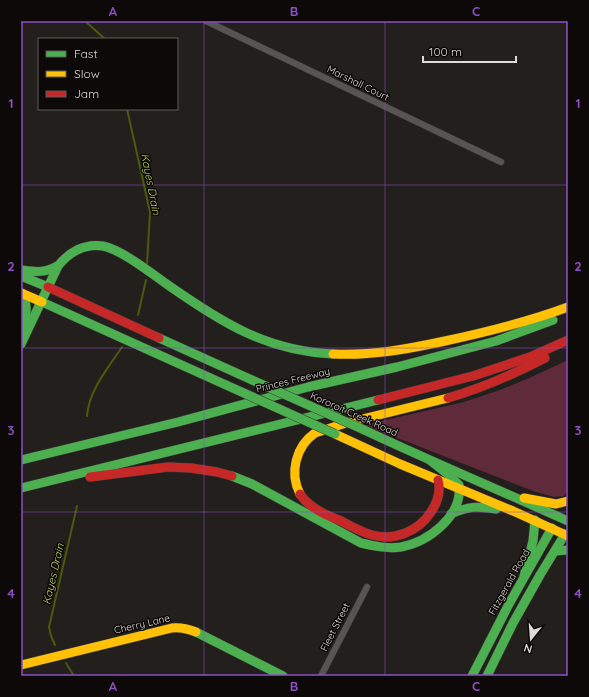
<svg xmlns="http://www.w3.org/2000/svg" width="589" height="697" font-family="Quicksand,sans-serif">
<style>
.green{fill:#5f2a39}
.lines{fill:none;stroke-linecap:round;stroke-linejoin:round}
.stream{stroke:#4d590b;stroke-width:2}
.street-casing{stroke:#3d3b39;stroke-width:7}
.fast-casing{stroke:#3d3b39;stroke-width:10}
.slow-casing{stroke:#3d3b39;stroke-width:10}
.jam-casing{stroke:#3d3b39;stroke-width:10}
.street{stroke:#575553;stroke-width:6}
.fast{stroke:#4caf50;stroke-width:9}
.slow{stroke:#ffc107;stroke-width:9}
.jam{stroke:#c62828;stroke-width:9}
.fast-bridge-casing{stroke:#3d3b39;stroke-width:10;stroke-linecap:butt}
.fast-bridge{stroke:#4caf50;stroke-width:9}
.grid{fill:none;stroke:#8f4fc4;stroke-width:1;stroke-opacity:0.55}
.labels{text-anchor:middle;dominant-baseline:central;stroke-width:3;stroke-linejoin:round;paint-order:stroke}
.street-label{font-size:10px;fill:#dfdbd8;stroke:#0c0908}
.water-label{font-size:11px;font-style:italic;fill:#b8ce65;stroke:#0c0908}
.neatline{fill:none;stroke:#8f4fc4;stroke-width:1.5}
.grid-label{font-size:13px;text-anchor:middle;font-weight:bold;fill:#8f4fc4}
</style>
<rect width="100%" height="100%" fill="#221f1d"/>
<path class="green" d="M568 360V490L564 496 554 497 533 491 364 425 464 402 500 390 529 378Z"/>
<g class="lines">
<g class="stream">
<path d="M85 21 105 39"/>
<path d="M127 109 150 212 147 264"/>
<path d="M138 315 146 280"/>
<path d="M87 416C89 390 108 368 122 347"/>
<path d="M55 645 51 636 49 627 77 506"/>
<path d="M66 663 74 676"/>
</g>
<g class="street-casing">
<g id="street">
<path d="M206 21 501 162"/>
<path d="M321 676 367 587"/>
</g>
</g>
<g class="fast-casing">
<g id="fast">
<path d="M21 270C34 272 46 273 57 266"/>
<path d="M21 276 48 287"/>
<path d="M22 293C29 307 26 316 22 330"/>
<path d="M42 302 226 385"/>
<path d="M159 338 252 380"/>
<path d="M21 344 58 266C69 252 85 243 103 246 122 250 151 273 168 285 221 322 266 351 333 354"/>
<path d="M362 429C430 461 499 490 568 521"/>
<path d="M21 460 178 422 308 387 397 367 496 341 553 320"/>
<path d="M232 476 252 484 361 543C374 546 387 549 401 547 428 542 463 516 459 485L450 476 431 461"/>
<path d="M21 488 378 400"/>
<path d="M451 514C469 506 477 506 496 509"/>
<path d="M555 551 568 550"/>
<path d="M524 576 533 541 535 520"/>
<path d="M196 632 283 676"/>
<path d="M472 676 509 604 552 528"/>
<path d="M487 676 513 623 540 575 565 534"/>
</g>
</g>
<g class="slow-casing">
<g id="slow">
<path d="M21 293 42 302"/>
<path d="M333 354C371 356 408 349 445 341 487 332 528 322 568 307"/>
<path d="M335 434 400 464 513 511 568 536"/>
<path d="M300 494C289 473 296 446 315 433L346 423 448 398"/>
<path d="M524 498 556 504 568 501"/>
<path d="M21 665 172 628C181 627 188 629 196 632"/>
</g>
</g>
<g class="jam-casing">
<g id="jam">
<path d="M48 287 159 338"/>
<path d="M448 398C482 388 514 374 545 358"/>
<path d="M378 400 473 376 530 357 568 340"/>
<path d="M90 477 168 467 191 468 217 472 232 476"/>
<path d="M300 494C309 508 326 515 341 521 351 526 361 532 372 535 394 541 418 532 431 512 437 503 441 491 438 480"/>
</g>
</g>
<use href="#street" class="street"/>
<use href="#fast" class="fast"/>
<use href="#slow" class="slow"/>
<use href="#jam" class="jam"/>
<g class="fast-bridge-casing">
<g id="fast-bridge">
<path d="M252 380 362 429"/>
<path d="M226 385 335 434"/>
</g>
</g>
<use href="#fast-bridge" class="fast-bridge"/>
</g>
<path class="grid" d="M204 21V676M385 21V676M21 185H568M21 348H568M21 512H568"/>
<g class="labels">
<g class="street-label">
<text transform="translate(358 83) rotate(26)">Marshall Court</text>
<text transform="translate(293 380) rotate(-14)">Princes Freeway</text>
<text transform="translate(354 414) rotate(24)">Kororoit Creek Road</text>
<text transform="translate(509 582) rotate(-61)">Fitzgerald Road</text>
<text transform="translate(142 624) rotate(-13)">Cherry Lane</text>
<text transform="translate(335 627) rotate(-63)">Fleet Street</text>
</g>
<g class="water-label">
<text transform="translate(151 184) rotate(79)">Kayes Drain</text>
<text transform="translate(53 574) rotate(-77)">Kayes Drain</text>
</g>
</g>
<rect width="589" height="697" fill="none" stroke="#0c0908" stroke-width="44"/>
<rect x="38" y="38" width="140" height="72" fill="#0c0908" stroke="#605d5b"/>
<rect x="46" y="51" width="20" height="6" fill="#4caf50" stroke="#605d5b"/>
<text x="74" y="58" font-size="12" fill="#dfdbd8">Fast</text>
<rect x="46" y="71" width="20" height="6" fill="#ffc107" stroke="#605d5b"/>
<text x="74" y="78" font-size="12" fill="#dfdbd8">Slow</text>
<rect x="46" y="91" width="20" height="6" fill="#c62828" stroke="#605d5b"/>
<text x="74" y="98" font-size="12" fill="#dfdbd8">Jam</text>
<g transform="translate(531 639) rotate(197)" stroke="#0c0908" stroke-width="3" paint-order="stroke">
<path d="M0-3L7 15L0 10L-7 15Z" fill="#dfdbd8"/>
<text y="-6" font-size="11" font-weight="bold" text-anchor="middle" fill="#dfdbd8">N</text>
</g>
<path d="M423 56v6h93v-6" fill="none" stroke="#dfdbd8" stroke-width="2"/>
<text x="429" y="56" font-size="12" fill="#dfdbd8" stroke="#0c0908" stroke-width="3" paint-order="stroke">100 m</text>
<rect x="22" y="22" width="545" height="653" class="neatline"/>
<g class="grid-label">
<text x="113" y="16">A</text>
<text x="294" y="16">B</text>
<text x="476" y="16">C</text>
<text x="11" y="108">1</text>
<text x="578" y="108">1</text>
<text x="11" y="271">2</text>
<text x="578" y="271">2</text>
<text x="11" y="435">3</text>
<text x="578" y="435">3</text>
<text x="11" y="598">4</text>
<text x="578" y="598">4</text>
<text x="113" y="691">A</text>
<text x="294" y="691">B</text>
<text x="476" y="691">C</text>
</g>
</svg>
